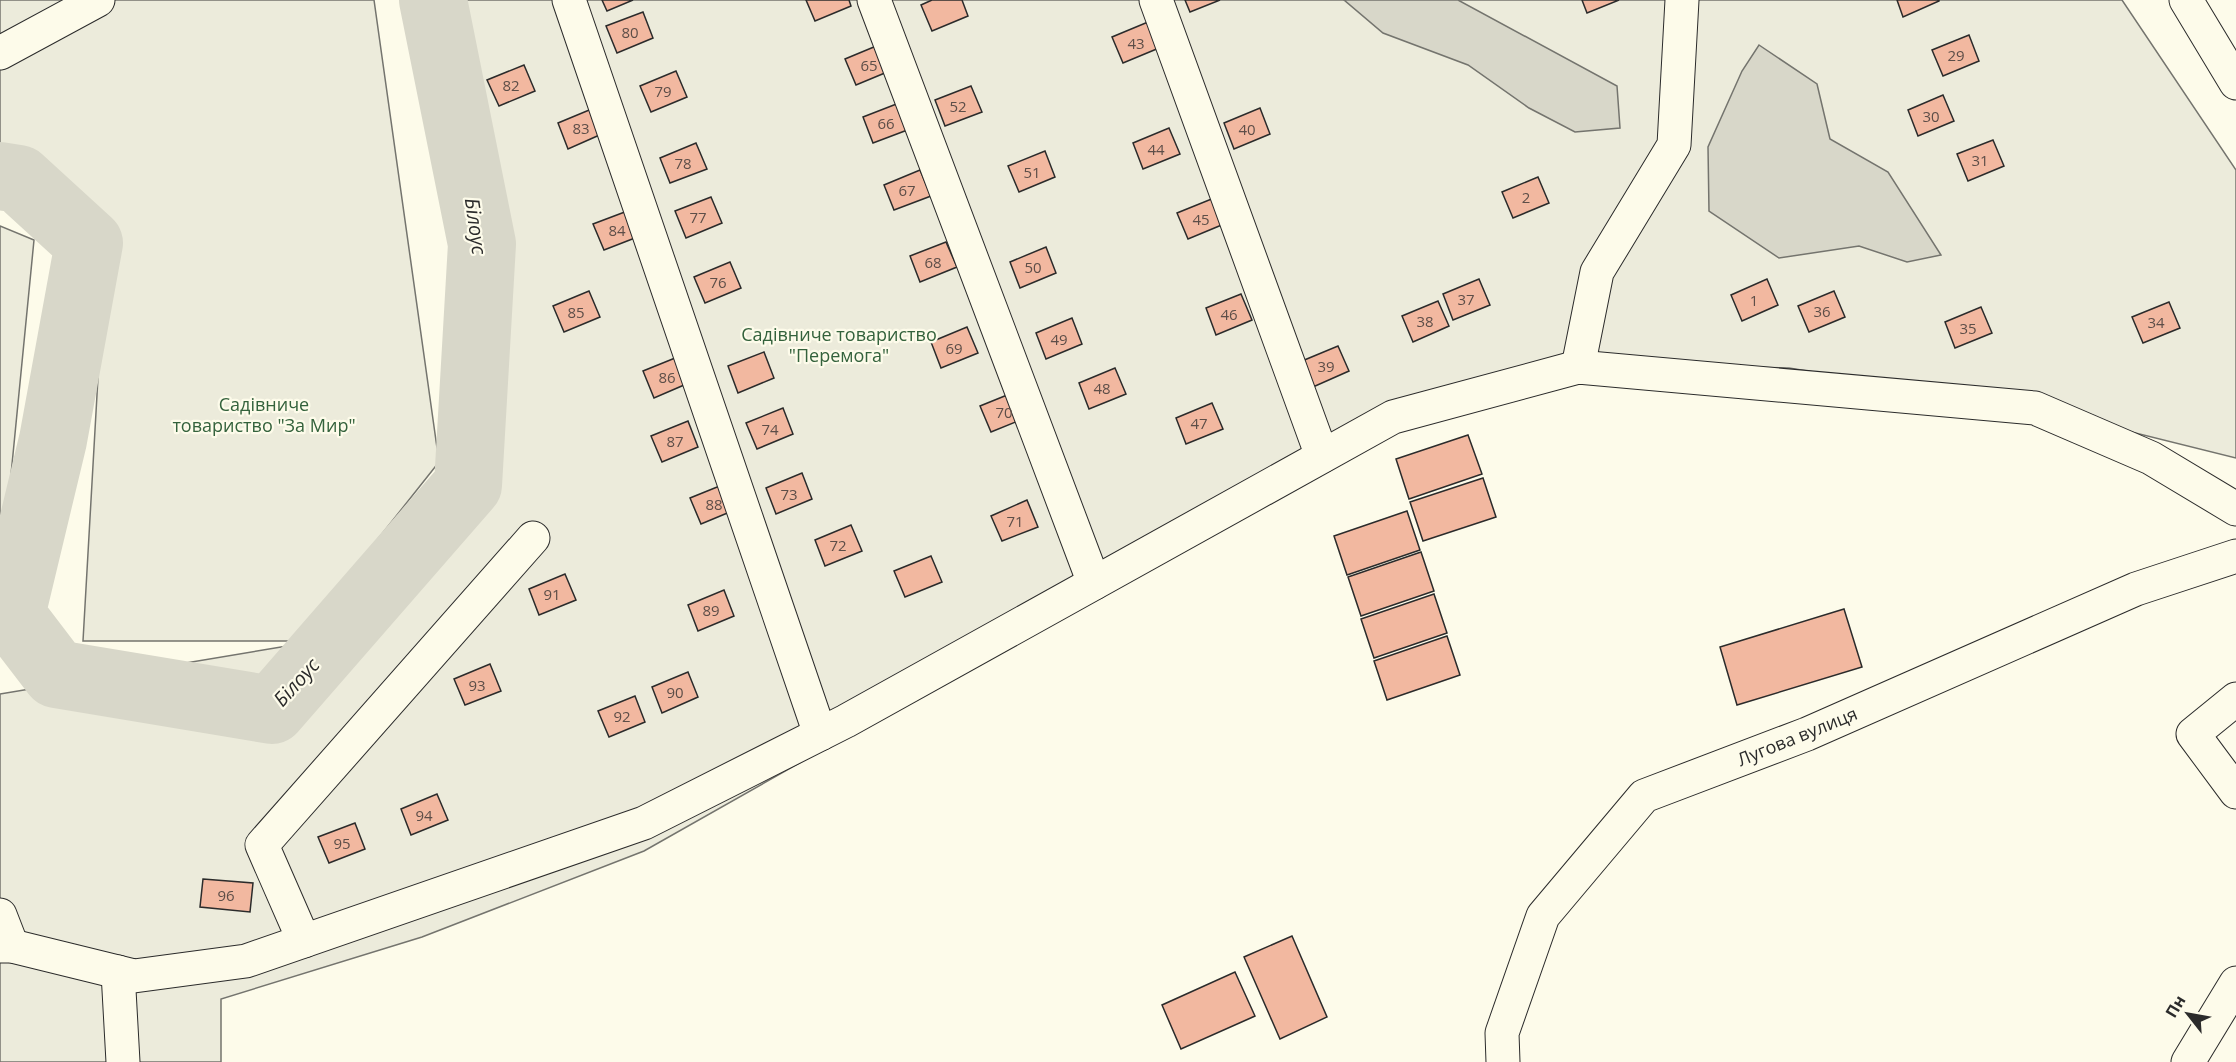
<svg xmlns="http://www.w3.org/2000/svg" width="2236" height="1062" font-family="'Open Sans',sans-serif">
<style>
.green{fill:#ecebdb;stroke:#74746e;stroke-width:1.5}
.water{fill:#d8d7c9;stroke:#74746e;stroke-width:1.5}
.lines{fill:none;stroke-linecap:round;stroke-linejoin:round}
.river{stroke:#d8d7c9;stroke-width:68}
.building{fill:#f2b8a0;stroke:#2b2b2b;stroke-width:1.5}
.minor-casing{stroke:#2b2b2b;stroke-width:35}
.secondary-casing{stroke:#2b2b2b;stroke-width:35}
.minor{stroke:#fdfbea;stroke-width:33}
.secondary{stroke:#fdfbea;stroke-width:33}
.labels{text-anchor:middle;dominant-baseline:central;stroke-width:4.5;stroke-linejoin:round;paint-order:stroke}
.number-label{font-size:15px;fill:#5d4e48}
.park-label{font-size:18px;fill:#34623c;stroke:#fdfbea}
.street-label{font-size:18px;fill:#2b2b2b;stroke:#fdfbea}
.water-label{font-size:20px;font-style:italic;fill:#2b2b2b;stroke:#fdfbea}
</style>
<rect width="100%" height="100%" fill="#fdfbea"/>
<g class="green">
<path d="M0 0H374L439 462 297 641H83L107 219 0 158Z"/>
<path d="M442 0H2122L2236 170V458L2035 408 1789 368 1677 366 1483 376 644 851 422 937 221 999V1062H0V694L359 634 459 518 500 413 456 71Z"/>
<path d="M0 226 34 240 0 587Z"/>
</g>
<g class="water">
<path d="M1344 0H1458L1617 86 1620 128 1575 132 1529 108 1468 65 1383 33Z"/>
<path d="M1759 45 1817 84 1830 139 1888 172 1941 255 1907 262 1859 246 1779 258 1709 211 1708 147 1742 71Z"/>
</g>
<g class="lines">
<path class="river" d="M0 176 19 179 89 243 53 440 11 615 56 674 272 710 468 485 482 244 433 0"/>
</g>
<g class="building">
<path d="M602 0H633L607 11Z"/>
<path d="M806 0H849L851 6 815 21Z"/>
<path d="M932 0H962L968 16 932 31 921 5Z"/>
<path d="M1185 0H1220L1190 12Z"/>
<path d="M1582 0H1619L1587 13Z"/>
<path d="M1897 0H1939V1L1903 17Z"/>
<path d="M643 12 653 38 617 53 606 26Z"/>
<path d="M1148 22 1159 48 1123 63 1112 37Z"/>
<path d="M1969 35 1979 61 1943 76 1932 50Z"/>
<path d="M881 44 892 70 856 85 845 59Z"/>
<path d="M524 65 535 91 499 106 487 80Z"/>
<path d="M676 71 687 97 651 112 640 86Z"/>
<path d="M971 86 982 112 945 126 935 100Z"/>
<path d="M1943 95 1954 121 1918 136 1908 110Z"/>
<path d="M899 103 910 129 873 143 863 117Z"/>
<path d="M594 108 604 133 568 149 558 123Z"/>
<path d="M1260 108 1270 134 1234 149 1224 123Z"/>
<path d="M1169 128 1180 154 1143 169 1133 143Z"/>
<path d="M1993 140 2004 166 1968 181 1957 154Z"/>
<path d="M696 143 707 169 670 183 660 158Z"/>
<path d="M1045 151 1055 177 1019 192 1008 166Z"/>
<path d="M920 170 931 196 894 210 884 185Z"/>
<path d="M1538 177 1549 203 1513 218 1502 192Z"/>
<path d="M711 197 722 223 686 238 675 211Z"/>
<path d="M1214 198 1224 224 1188 239 1177 213Z"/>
<path d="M630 210 640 236 604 250 593 224Z"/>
<path d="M946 242 957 267 920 282 910 256Z"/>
<path d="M1046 247 1056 273 1020 288 1010 262Z"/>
<path d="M730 262 741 288 705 303 694 277Z"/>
<path d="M1479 279 1490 305 1453 320 1443 294Z"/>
<path d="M1767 279 1778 305 1742 321 1731 295Z"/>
<path d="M589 291 600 317 564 332 553 306Z"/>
<path d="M1834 291 1845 317 1809 332 1798 306Z"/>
<path d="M1241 294 1252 320 1216 335 1206 308Z"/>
<path d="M1438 301 1449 326 1413 342 1402 316Z"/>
<path d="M2169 302 2180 328 2143 343 2132 317Z"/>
<path d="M1981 307 1992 333 1955 348 1945 322Z"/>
<path d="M1072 318 1082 344 1046 359 1036 333Z"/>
<path d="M967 327 978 353 941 368 931 342Z"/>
<path d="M1338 346 1349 371 1313 387 1302 361Z"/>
<path d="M764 352 774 378 738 393 728 366Z"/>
<path d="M680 356 691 382 654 398 643 371Z"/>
<path d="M1115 368 1126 394 1089 409 1079 383Z"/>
<path d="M1017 391 1028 417 991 432 980 406Z"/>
<path d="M1212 403 1223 429 1186 444 1176 418Z"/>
<path d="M783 408 793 434 757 449 746 423Z"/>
<path d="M688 421 698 447 662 462 651 436Z"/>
<path d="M1468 435 1482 474 1409 499 1396 459Z"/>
<path d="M802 473 812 499 776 514 766 488Z"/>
<path d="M1483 478 1496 517 1423 541 1410 502Z"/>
<path d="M727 483 737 509 701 524 690 498Z"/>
<path d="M1027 500 1038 527 1002 541 991 516Z"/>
<path d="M1407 511 1420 550 1347 575 1334 536Z"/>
<path d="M851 525 862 551 825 566 815 540Z"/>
<path d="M1421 552 1434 591 1361 616 1348 577Z"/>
<path d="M931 556 942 582 905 597 894 571Z"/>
<path d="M565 574 576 600 539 615 529 589Z"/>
<path d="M724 590 734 616 698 631 688 605Z"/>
<path d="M1434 594 1447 633 1374 658 1361 619Z"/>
<path d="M1844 609 1862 667 1737 705 1720 647Z"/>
<path d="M1447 636 1460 675 1387 700 1374 661Z"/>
<path d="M490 664 501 691 465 705 454 679Z"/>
<path d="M688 672 698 697 662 713 652 687Z"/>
<path d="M635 696 645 722 609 737 598 711Z"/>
<path d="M437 794 448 820 411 835 401 809Z"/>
<path d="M355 823 365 849 329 863 318 837Z"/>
<path d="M203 879 253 883 250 912 200 907Z"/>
<path d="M1292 936 1327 1017 1280 1039 1244 957Z"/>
<path d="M1235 972 1255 1016 1181 1049 1162 1005Z"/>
</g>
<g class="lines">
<g class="minor-casing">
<g id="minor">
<path d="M569 0 820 734"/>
<path d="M874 0 1094 583"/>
<path d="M1156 0 1322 456"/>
<path d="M0 53 98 0"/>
<path d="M1578 367 1597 272 1674 145 1682 0"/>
<path d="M2236 699 2193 734 2236 792"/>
<path d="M0 915 12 946"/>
<path d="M304 941 262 845 533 538"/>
<path d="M0 946H12L134 976 246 961 644 823 846 721 1393 417 1578 367 2035 408 2151 458 2236 509"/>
<path d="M118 972 123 1062"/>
<path d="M1503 1062 1502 1033 1543 916 1644 796 1807 734 2136 589 2236 556"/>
<path d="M2188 1062 2236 983"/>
</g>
</g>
<g class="secondary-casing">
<path id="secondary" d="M2186 0 2236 83"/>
</g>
<use href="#minor" class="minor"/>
<use href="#secondary" class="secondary"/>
</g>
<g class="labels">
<g class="number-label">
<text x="630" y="32">80</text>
<text x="1136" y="43">43</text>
<text x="1956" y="55">29</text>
<text x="869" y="65">65</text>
<text x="511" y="85">82</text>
<text x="663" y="91">79</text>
<text x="958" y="106">52</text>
<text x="1931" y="116">30</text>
<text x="886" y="123">66</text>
<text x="581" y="128">83</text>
<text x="1247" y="129">40</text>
<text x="1156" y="149">44</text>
<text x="1980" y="160">31</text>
<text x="683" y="163">78</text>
<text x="1032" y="172">51</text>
<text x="907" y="190">67</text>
<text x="1526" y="197">2</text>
<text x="698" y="217">77</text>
<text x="1201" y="219">45</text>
<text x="617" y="230">84</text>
<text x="933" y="262">68</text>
<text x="1033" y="267">50</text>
<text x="718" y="282">76</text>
<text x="1466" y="299">37</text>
<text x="1754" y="300">1</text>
<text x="1822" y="311">36</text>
<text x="576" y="312">85</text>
<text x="1229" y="314">46</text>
<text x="1425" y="321">38</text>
<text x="2156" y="322">34</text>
<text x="1968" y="328">35</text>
<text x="1059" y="339">49</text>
<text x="954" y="348">69</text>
<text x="1326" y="366">39</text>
<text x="667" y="377">86</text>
<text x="1102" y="388">48</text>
<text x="1004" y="412">70</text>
<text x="1199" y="423">47</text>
<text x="770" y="429">74</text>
<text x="675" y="441">87</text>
<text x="789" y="494">73</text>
<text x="714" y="504">88</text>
<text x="1015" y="521">71</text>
<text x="838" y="545">72</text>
<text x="552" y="594">91</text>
<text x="711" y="610">89</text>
<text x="477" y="685">93</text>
<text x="675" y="692">90</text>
<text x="622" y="716">92</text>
<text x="424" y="815">94</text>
<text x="342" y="843">95</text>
<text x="226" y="895">96</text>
</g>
<g class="park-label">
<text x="839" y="334">Садівниче товариство<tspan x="839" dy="21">"Перемога"</tspan></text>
<text x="264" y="404">Садівниче<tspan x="264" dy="21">товариство "За Мир"</tspan></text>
</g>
<g class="street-label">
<text transform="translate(1797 736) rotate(-22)">Лугова вулиця</text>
</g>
<g class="water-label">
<text transform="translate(476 226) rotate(82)">Білоус</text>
<text transform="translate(296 682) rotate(-48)">Білоус</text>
</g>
</g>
<g transform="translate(2188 1014) rotate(301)" stroke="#fdfbea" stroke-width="4.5" paint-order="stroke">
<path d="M0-4.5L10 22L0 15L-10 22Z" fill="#2b2b2b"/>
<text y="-9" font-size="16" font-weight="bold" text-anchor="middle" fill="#2b2b2b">Пн</text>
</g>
</svg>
